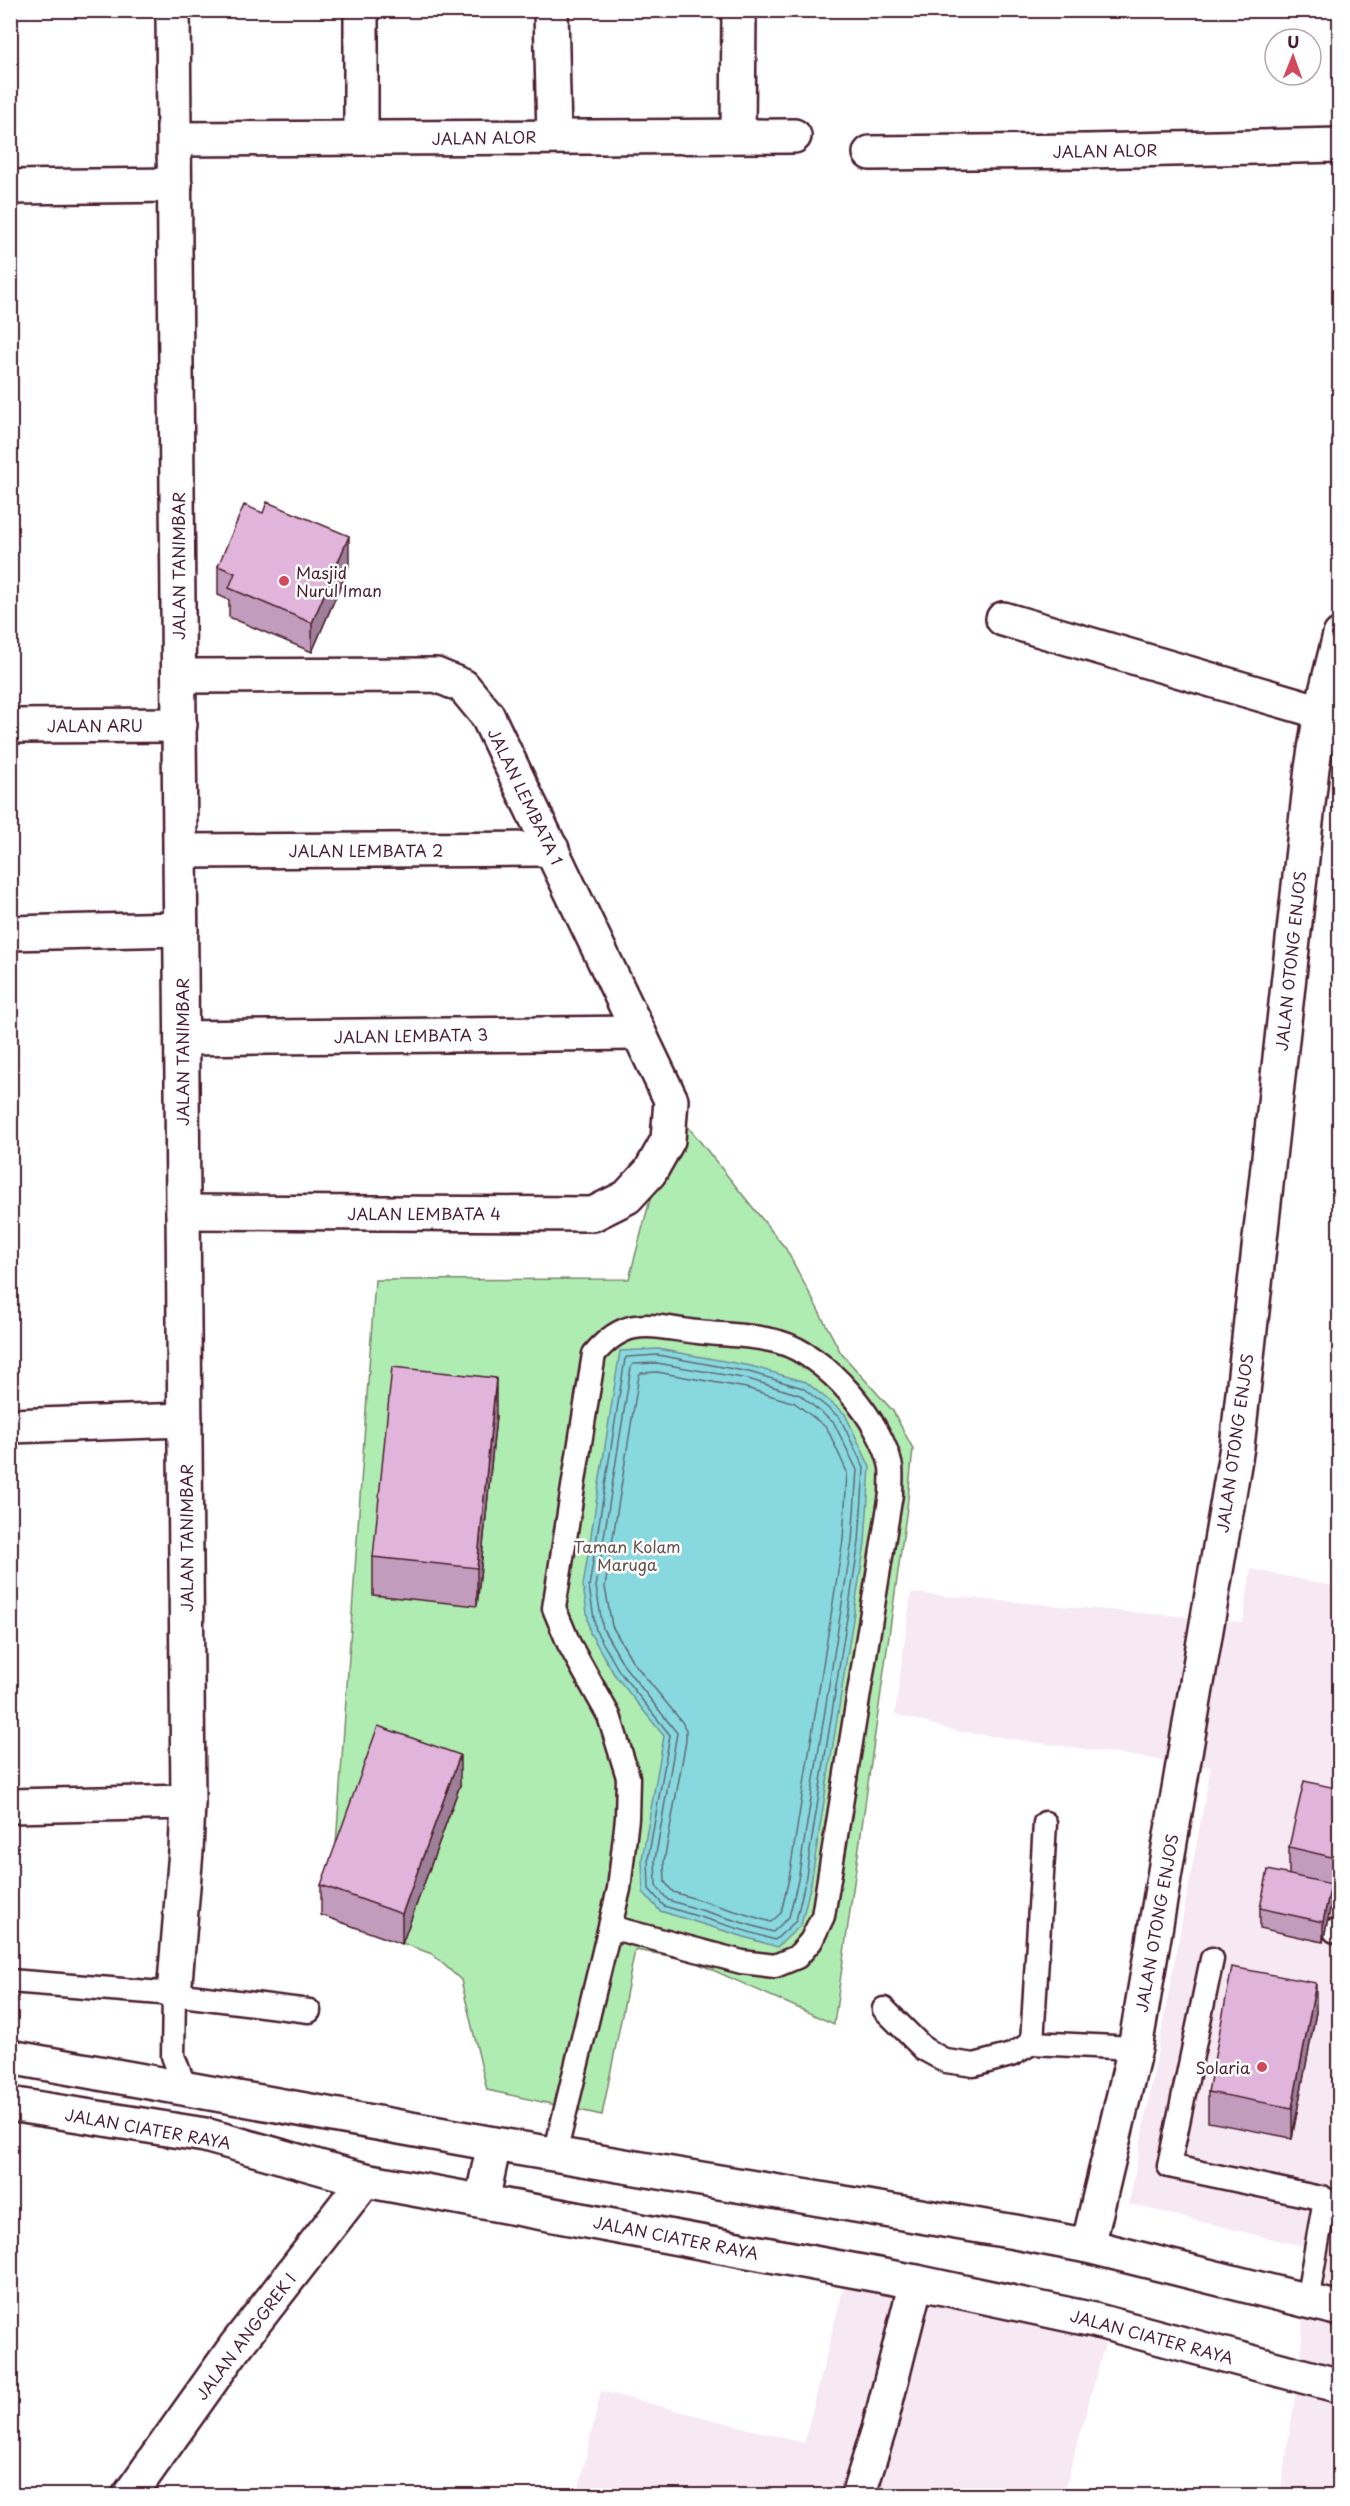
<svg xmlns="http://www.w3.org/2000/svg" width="1350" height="2506" font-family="'Playpen Sans',sans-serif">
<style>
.built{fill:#f6e9f4}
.green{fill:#afecb2;stroke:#7c866e;stroke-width:1.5}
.water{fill:#87d9df;stroke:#6f8f97;stroke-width:1.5}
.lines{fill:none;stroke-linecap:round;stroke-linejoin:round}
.shore{stroke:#626973;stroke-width:1.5}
.lane-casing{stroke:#4a1f2b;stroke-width:27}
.street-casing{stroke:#4a1f2b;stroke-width:38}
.primary-casing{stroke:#4a1f2b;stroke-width:38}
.lane{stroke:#fff;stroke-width:22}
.street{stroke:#fff;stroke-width:33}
.primary{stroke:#fff;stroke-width:33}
.wall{fill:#c29cbc;stroke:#4a1f2b;stroke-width:1.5}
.shaded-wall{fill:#9e7f99;stroke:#4a1f2b;stroke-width:1.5}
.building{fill:#e1b5db;stroke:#4a1f2b;stroke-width:1.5}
.poi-dot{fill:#d1495b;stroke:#fff;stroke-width:2}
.labels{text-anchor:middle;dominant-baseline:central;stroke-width:5;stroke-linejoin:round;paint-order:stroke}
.street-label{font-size:16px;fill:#4a1f2b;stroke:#fff}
.poi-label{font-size:16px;fill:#4a1f2b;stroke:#fff;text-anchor:start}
.park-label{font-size:16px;fill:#63524d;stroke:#fff}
</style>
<rect width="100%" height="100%" fill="#fff"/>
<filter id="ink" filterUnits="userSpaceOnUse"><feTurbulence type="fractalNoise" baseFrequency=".0167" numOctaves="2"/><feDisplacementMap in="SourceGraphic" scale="12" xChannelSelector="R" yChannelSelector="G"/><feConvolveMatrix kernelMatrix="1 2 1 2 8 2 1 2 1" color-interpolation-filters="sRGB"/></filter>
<g filter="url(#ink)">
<g class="built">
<path d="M1251 1569 1339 1587V2495H1280L1301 2359 1306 2247 1129 2204 1211 1767 956 1731 895 1714 911 1593 1243 1622Z"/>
<path d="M851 2258 1113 2316 1063 2495 577 2496 601 2391 804 2443Z"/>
</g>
<path class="green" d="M674 1109 786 1249 841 1353 893 1411 913 1449 907 1508 834 2024 688 1959 635 1950 602 2115 487 2090 461 1980 432 1954 331 1917 375 1280 629 1279Z"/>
<path class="water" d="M658 1349 751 1366 806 1382 845 1414 870 1467 865 1543 811 1883 801 1925 777 1947 660 1911 643 1892 642 1859 664 1736 614 1674 590 1633 583 1586 620 1351Z"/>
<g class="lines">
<g class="shore">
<path d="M658 1355 749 1372 803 1388 840 1418 864 1468 859 1542 805 1882 796 1921 775 1940 664 1906 649 1889 648 1859 670 1735 619 1671 596 1631 589 1587 625 1359 627 1357Z"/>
<path d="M657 1363 748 1379 800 1395 834 1423 857 1470 852 1541 798 1880 789 1917 773 1932 668 1900 656 1886 655 1860 677 1733 625 1667 603 1629 596 1587 631 1367 633 1364Z"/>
<path d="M657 1372 746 1388 795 1403 827 1428 847 1472 843 1540 789 1878 781 1913 771 1922 673 1892 665 1882 664 1861 686 1741V1730L682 1722 633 1662 612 1626 605 1587 639 1375 641 1373Z"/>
</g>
<g class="lane-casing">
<g id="lane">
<path d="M1335 1931 1340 1932"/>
<path d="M1212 1959 1169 2166 1325 2199 1307 2301"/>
<path d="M10 1981 174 1994 309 2011"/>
<path d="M174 1994 173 2056 186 2090"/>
<path d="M884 2009 924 2049 946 2061 974 2065 1011 2055 1032 2043 1135 2048"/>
<path d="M1032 2043 1045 1823"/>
<path d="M555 2154 619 1889 627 1818 628 1777 609 1716 569 1644 554 1608 594 1354C628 1314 652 1327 698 1332 722 1335 757 1335 779 1342 826 1355 881 1420 891 1467 892 1475 891 1486 891 1494L823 1916 811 1941 797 1957 775 1966 742 1962 610 1927"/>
</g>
</g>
<g class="street-casing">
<g id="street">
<path d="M173 10 188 1802 186 1851 174 1994"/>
<path d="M361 10V138"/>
<path d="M551 10 554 136"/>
<path d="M738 135 739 10"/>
<path d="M175 139 794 136"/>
<path d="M870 153 1088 151 1340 145"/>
<path d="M10 187 175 185"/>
<path d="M1003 619 1321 712"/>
<path d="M179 676 436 675 463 686 487 715 671 1100 668 1140 650 1172 627 1197 593 1214 183 1212"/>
<path d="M10 726 180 725"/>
<path d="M181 851 552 849"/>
<path d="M10 933 181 929"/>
<path d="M182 1038 639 1033"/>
<path d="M10 1426 185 1420"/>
<path d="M10 1806 188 1802"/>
<path d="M1088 2246 1135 2048 1237 1447 1312 768 1321 712 1340 635"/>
<path d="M129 2496 235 2347 365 2180"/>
<path d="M858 2496 879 2429 916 2282"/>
</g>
</g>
<g class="primary-casing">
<g id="primary">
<path d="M10 2057 494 2144 1015 2232 1088 2246 1340 2309"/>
<path d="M10 2104 205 2135 365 2180 916 2282 1094 2320 1340 2386"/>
<path d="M482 2201 494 2144"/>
</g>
</g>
<use href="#lane" class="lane"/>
<use href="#street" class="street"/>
<use href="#primary" class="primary"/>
</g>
<g class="wall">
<path d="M218 566H349L312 652 229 617V600L218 595Z"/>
<path d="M496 1416 477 1606 373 1595V1557Z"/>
<path d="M460 1785 402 1944 321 1915V1885Z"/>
<path d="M1340 1789V1888L1331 1886V1905L1323 1942 1260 1928V1908L1289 1875V1847Z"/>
<path d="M1316 2012 1292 2138 1208 2122V2092Z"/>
</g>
<g class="shaded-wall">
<path d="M349 536V566L312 652V623Z"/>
<path d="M496 1378V1416L477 1606V1568Z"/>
<path d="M460 1755V1785L402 1944V1914Z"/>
<path d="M1331 1884V1905L1323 1942V1922Z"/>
<path d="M1316 1983V2012L1292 2138V2108Z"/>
</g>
<g class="building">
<path d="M267 502 349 536 312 623 229 588 235 573 218 566 244 505 263 513Z"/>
<path d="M392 1367 496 1378 477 1568 373 1557Z"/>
<path d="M378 1726 460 1755 402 1914 321 1885Z"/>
<path d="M1304 1781 1340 1789V1859L1289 1847Z"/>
<path d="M1268 1870 1331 1884 1323 1922 1260 1908Z"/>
<path d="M1232 1967 1316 1983 1292 2108 1208 2092Z"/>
</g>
</g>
<g class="poi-dot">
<circle cx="284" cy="581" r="6"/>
<circle cx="1262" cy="2067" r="6"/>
</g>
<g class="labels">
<g class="street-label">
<text transform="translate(484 137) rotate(-1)">JALAN ALOR</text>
<text transform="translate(1105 150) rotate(-1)">JALAN ALOR</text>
<text transform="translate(178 566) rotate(-90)">JALAN TANIMBAR</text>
<text x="95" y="725">JALAN ARU</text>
<text transform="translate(526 796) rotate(64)">JALAN LEMBATA 1</text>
<text x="366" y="850">JALAN LEMBATA 2</text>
<text transform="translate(1290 961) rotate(-84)">JALAN OTONG ENJOS</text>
<text transform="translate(411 1035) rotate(-1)">JALAN LEMBATA 3</text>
<text transform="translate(182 1052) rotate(-90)">JALAN TANIMBAR</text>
<text x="424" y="1213">JALAN LEMBATA 4</text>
<text transform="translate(1234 1443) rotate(-82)">JALAN OTONG ENJOS</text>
<text transform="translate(186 1538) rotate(-90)">JALAN TANIMBAR</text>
<text transform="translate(1156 1923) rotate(-80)">JALAN OTONG ENJOS</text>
<text transform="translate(148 2128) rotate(10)">JALAN CIATER RAYA</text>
<text transform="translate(676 2237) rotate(11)">JALAN CIATER RAYA</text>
<text transform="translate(245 2336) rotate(-53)">JALAN ANGGREK I</text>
<text transform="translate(1152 2336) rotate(15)">JALAN CIATER RAYA</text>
</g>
<g class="poi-label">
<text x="296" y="572">Masjid<tspan x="296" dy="18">Nurul Iman</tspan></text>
<text x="1250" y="2067" text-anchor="end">Solaria</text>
</g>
<g class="park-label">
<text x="627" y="1546">Taman Kolam<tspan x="627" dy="18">Maruga</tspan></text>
</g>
</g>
<rect width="1350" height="2506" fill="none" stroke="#fff" stroke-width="36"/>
<rect x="18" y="18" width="1314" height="2470" fill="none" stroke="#4a1f2b" stroke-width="2" filter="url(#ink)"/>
<g transform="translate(1293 57) rotate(1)"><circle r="28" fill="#ffffff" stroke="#b7a5aa" stroke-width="1.5"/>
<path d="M0-4.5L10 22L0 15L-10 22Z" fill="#d1495b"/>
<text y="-9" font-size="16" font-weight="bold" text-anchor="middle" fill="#4a1f2b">U</text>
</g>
</svg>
